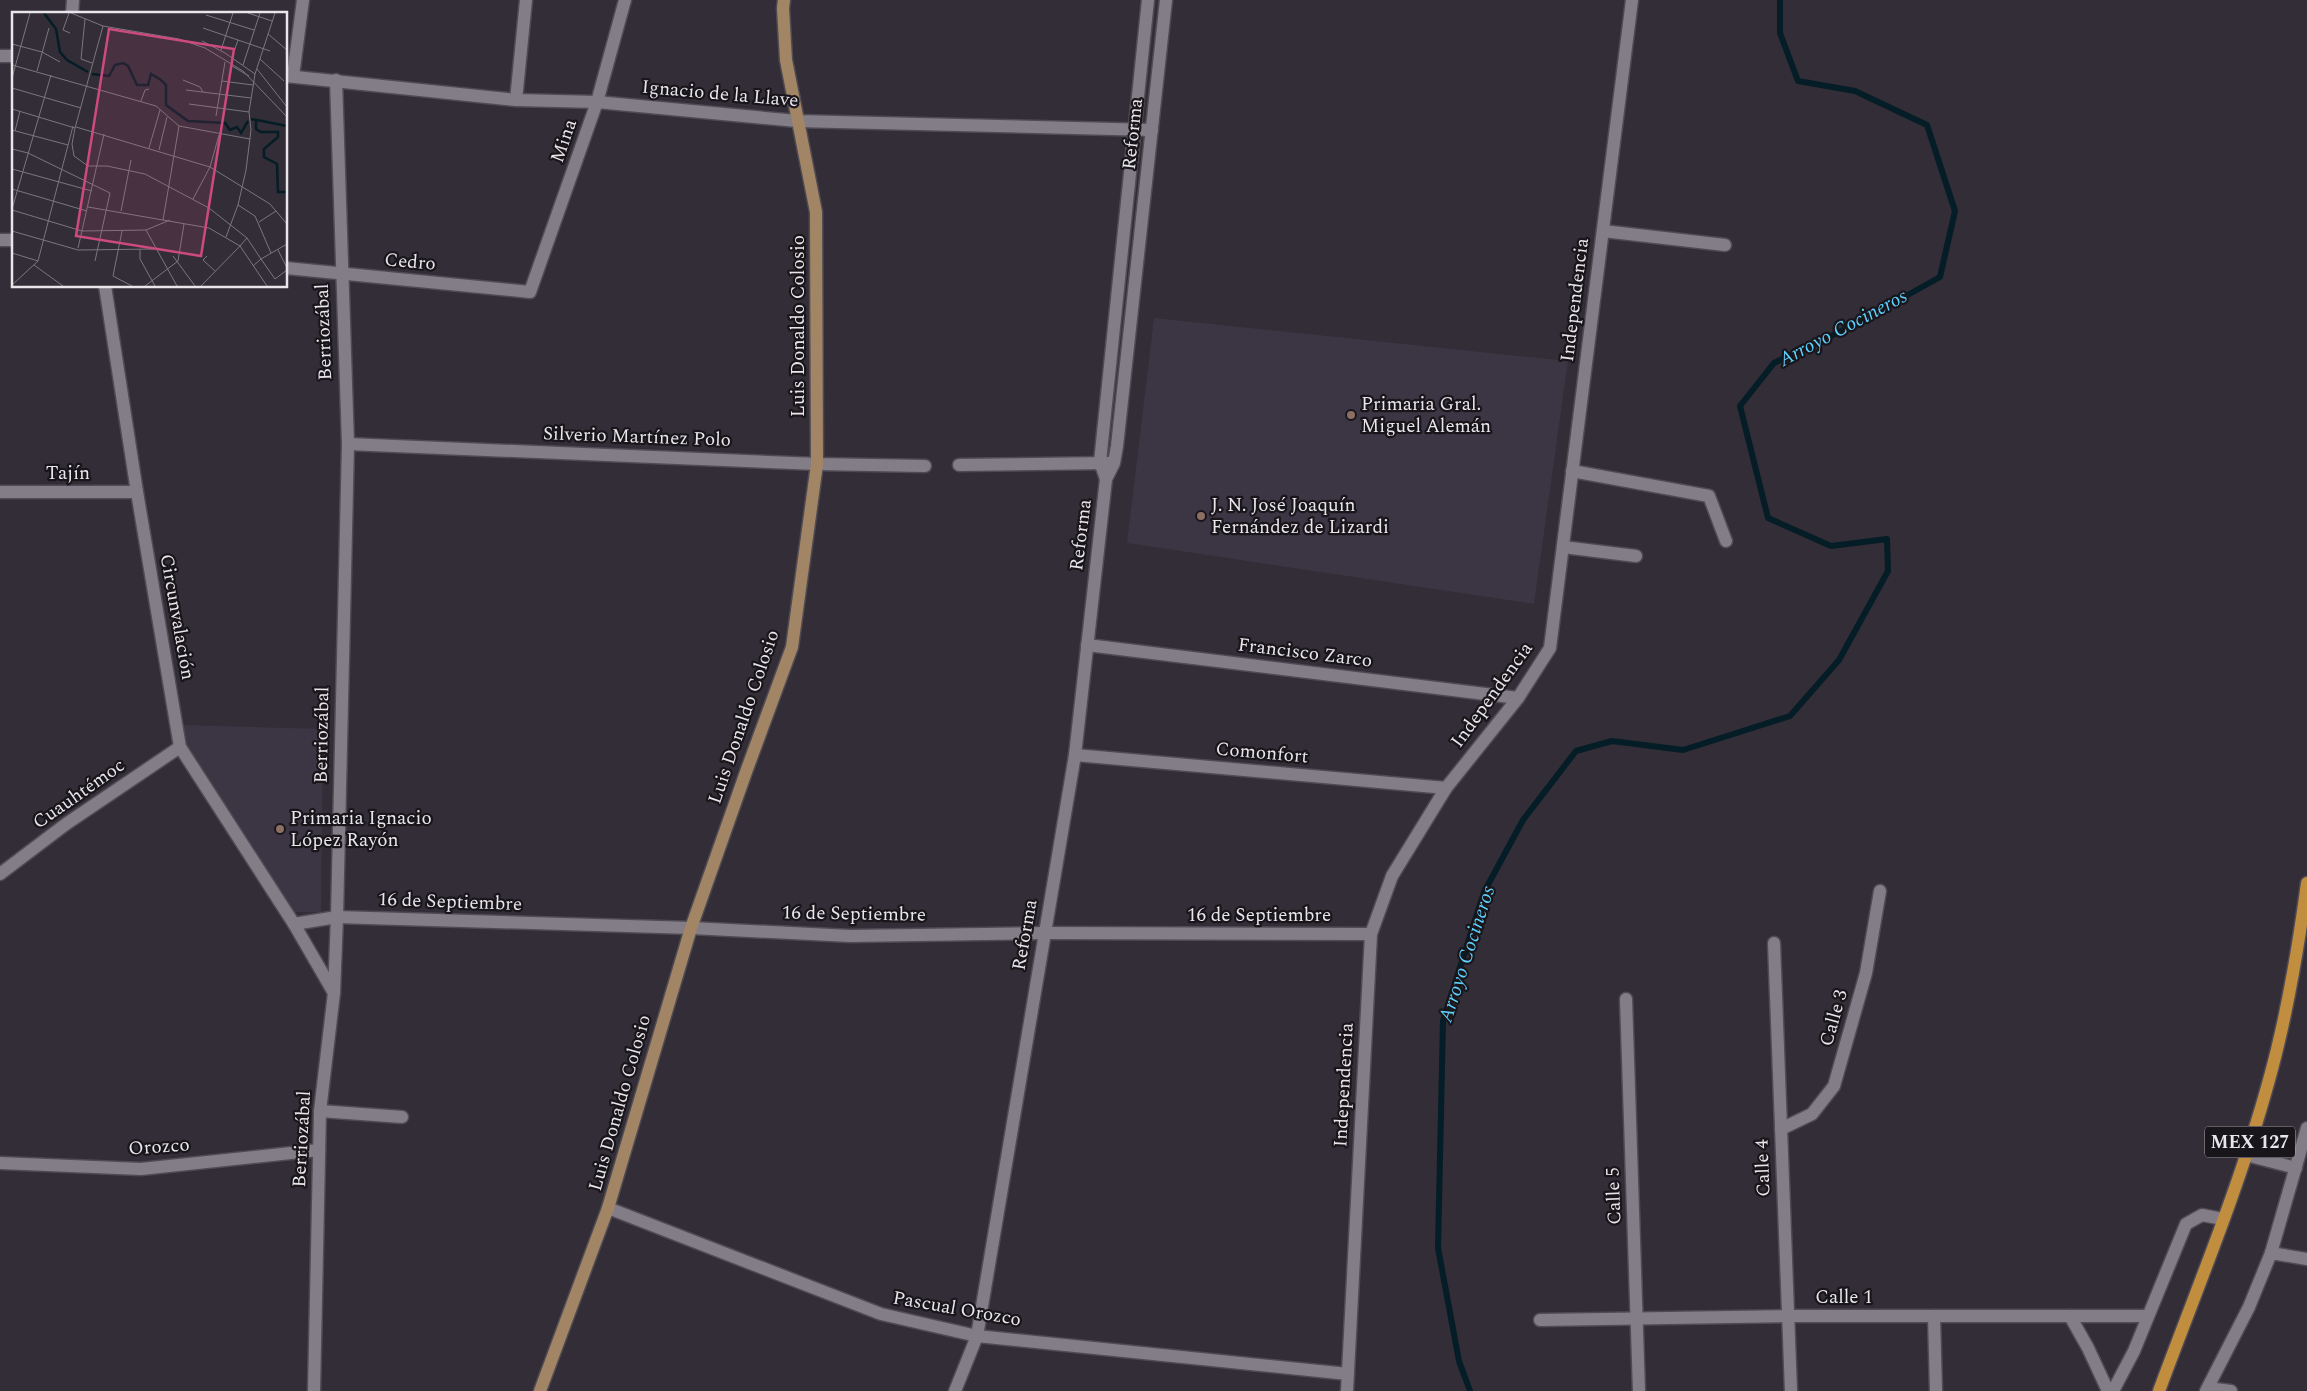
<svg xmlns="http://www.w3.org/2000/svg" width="2307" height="1391" font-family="Spectral,serif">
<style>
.built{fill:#3c3543}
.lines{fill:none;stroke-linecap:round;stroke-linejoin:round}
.stream{stroke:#041d26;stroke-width:6}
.street-casing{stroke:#504b53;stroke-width:15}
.secondary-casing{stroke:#504b53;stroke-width:15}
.primary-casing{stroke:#504b53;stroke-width:15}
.street{stroke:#837d88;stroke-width:12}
.secondary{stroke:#a28564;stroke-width:12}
.primary{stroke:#c18d3f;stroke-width:12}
.education-dot{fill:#8d6e63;stroke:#19161b;stroke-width:2}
.labels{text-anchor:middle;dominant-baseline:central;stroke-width:4.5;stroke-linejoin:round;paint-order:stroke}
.shield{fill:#19161b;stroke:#aaa7ad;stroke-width:1}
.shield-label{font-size:18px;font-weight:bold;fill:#e8e5eb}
.street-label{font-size:19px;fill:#e8e5eb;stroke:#19161b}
.poi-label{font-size:19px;fill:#e8e5eb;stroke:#19161b;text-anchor:start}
.water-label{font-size:20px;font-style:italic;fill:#5ed0fd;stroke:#19161b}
.inset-river{fill:none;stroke:#041d26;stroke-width:2.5}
.inset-road{fill:none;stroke:#7b777e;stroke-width:1}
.view{fill:#cc4b7f;fill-opacity:0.15;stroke:#cc4b7f;stroke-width:2.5}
.inset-edge{fill:none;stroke:#e8e5eb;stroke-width:2.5}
</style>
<rect width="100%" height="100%" fill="#322d36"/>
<g class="built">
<path d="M1154 318 1568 361 1534 604 1127 543Z"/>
<path d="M182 725 323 729 321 912H291L185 747Z"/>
</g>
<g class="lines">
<path class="stream" d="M1470 1391 1459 1361 1438 1248 1443 1021 1484 892 1523 820 1576 751 1612 741 1683 750 1790 716 1839 660 1888 571 1887 539 1831 546 1768 518 1740 406 1774 363 1854 325 1940 277 1955 211 1927 125 1855 91 1798 81 1780 33V0"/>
<g class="street-casing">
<g id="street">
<path d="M72 14 73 0"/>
<path d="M0 56H14"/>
<path d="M286 76 516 100 597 102 797 121 1152 130"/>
<path d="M293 76 303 0"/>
<path d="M516 100 526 0"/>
<path d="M1603 231 1725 245"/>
<path d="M0 240H14"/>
<path d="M286 268 530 292 597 102 625 0"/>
<path d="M105 286 137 492 180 747 294 924 334 993"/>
<path d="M348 444 817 464 925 466"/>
<path d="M959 465 1109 463"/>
<path d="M1572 471 1709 496 1726 541"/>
<path d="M1106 479 1100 462 1148 0"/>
<path d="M0 492H137"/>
<path d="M1563 547 1636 556"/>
<path d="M1087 645 1518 698"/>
<path d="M1075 755 1446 788"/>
<path d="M0 874 66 824 180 747"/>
<path d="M294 924 337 917 691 928 850 936 1045 933 1371 934"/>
<path d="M1774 943 1791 1391"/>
<path d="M1626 999 1639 1391"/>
<path d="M320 1111 402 1117"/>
<path d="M1781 1129 1812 1114 1834 1086 1866 973 1880 891"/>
<path d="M2246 1155 2296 1168"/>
<path d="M0 1163 141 1169 319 1150"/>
<path d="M608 1208 881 1314 977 1336 1348 1374"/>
<path d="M2271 1253 2307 1259"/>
<path d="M1934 1316 1936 1391"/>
<path d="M2070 1316 2088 1348 2108 1391"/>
<path d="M1540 1320 1788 1316H2147"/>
<path d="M2208 1388 2231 1391"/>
<path d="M314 1391 320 1111 334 993 337 917 348 444 336 80"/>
<path d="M955 1391 977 1336 1075 755 1106 479 1114 463 1117 446 1166 0"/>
<path d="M1347 1391 1371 934 1392 876 1446 788 1518 698 1550 648 1632 0"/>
<path d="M2113 1391 2134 1351 2186 1224 2202 1215 2223 1219"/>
<path d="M2206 1391 2249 1307 2271 1253 2307 1128"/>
</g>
</g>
<g class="secondary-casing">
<path id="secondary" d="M540 1391 608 1208 691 928 746 772 792 647 817 464 816 212 786 60 783 8 784 0"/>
</g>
<g class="primary-casing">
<path id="primary" d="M2159 1391C2197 1288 2240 1186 2269 1080 2287 1016 2298 950 2307 883"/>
</g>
<use href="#street" class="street"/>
<use href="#secondary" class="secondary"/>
<use href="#primary" class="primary"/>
</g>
<g class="education-dot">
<circle cx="1351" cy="415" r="5"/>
<circle cx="1201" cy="516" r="5"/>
<circle cx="280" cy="829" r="5"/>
</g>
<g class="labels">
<rect class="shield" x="2205" y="1126.5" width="90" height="31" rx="4"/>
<g class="shield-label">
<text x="2250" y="1142">MEX 127</text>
</g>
<g class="street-label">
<text transform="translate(720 94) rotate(5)">Ignacio de la Llave</text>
<text transform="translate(1133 134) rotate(-84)">Reforma</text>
<text transform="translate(564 141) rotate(-71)">Mina</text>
<text transform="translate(410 262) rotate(5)">Cedro</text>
<text transform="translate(1575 300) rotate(-83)">Independencia</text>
<text transform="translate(798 326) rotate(-90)">Luis Donaldo Colosio</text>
<text transform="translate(324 332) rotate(-92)">Berriozábal</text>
<text transform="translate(637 437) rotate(2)">Silverio Martínez Polo</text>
<text x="68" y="473">Tajín</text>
<text transform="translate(1081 535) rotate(-83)">Reforma</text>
<text transform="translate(177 617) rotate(80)">Circunvalación</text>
<text transform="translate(1305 653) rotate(7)">Francisco Zarco</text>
<text transform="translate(1492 695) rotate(-54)">Independencia</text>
<text transform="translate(744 717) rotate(-71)">Luis Donaldo Colosio</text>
<text transform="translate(322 735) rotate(-89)">Berriozábal</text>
<text transform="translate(1262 753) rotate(5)">Comonfort</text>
<text transform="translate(79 794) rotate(-35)">Cuauhtémoc</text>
<text transform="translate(450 902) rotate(2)">16 de Septiembre</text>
<text transform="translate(854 914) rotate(1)">16 de Septiembre</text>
<text x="1259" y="915">16 de Septiembre</text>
<text transform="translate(1025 935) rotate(-80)">Reforma</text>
<text transform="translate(1834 1018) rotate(-74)">Calle 3</text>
<text transform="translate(1344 1085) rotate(-87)">Independencia</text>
<text transform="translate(620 1103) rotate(-74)">Luis Donaldo Colosio</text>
<text transform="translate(302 1139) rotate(-87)">Berriozábal</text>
<text transform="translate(159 1147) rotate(-4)">Orozco</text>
<text transform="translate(1763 1168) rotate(-92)">Calle 4</text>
<text transform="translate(1614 1196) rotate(-92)">Calle 5</text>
<text x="1844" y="1297">Calle 1</text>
<text transform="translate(957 1309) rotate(10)">Pascual Orozco</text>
</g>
<g class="poi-label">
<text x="1361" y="404">Primaria Gral.<tspan x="1361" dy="22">Miguel Alemán</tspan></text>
<text x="1211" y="505">J. N. José Joaquín<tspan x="1211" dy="22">Fernández de Lizardi</tspan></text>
<text x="290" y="818">Primaria Ignacio<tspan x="290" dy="22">López Rayón</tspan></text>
</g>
<g class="water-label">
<text transform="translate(1843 328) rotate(-28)">Arroyo Cocineros</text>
<text transform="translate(1467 954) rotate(-72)">Arroyo Cocineros</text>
</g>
</g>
<g transform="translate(12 12)">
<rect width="275" height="275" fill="#322d36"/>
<path class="inset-river" d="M32 1 44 17 48 40 55 48 76 60M80 62 97 64 103 53 111 51 116 54 125 73H136L139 62 149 68 154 73V93L176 109 213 111 218 118 225 115 229 121 236 109M239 107 244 108V117L249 120H266V125L252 137V145L265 152 266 180H275M245 108 275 114"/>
<path class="inset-road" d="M57 1 51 18 58 21M59 1 91 14 167 27 193 36 231 59 275 105M236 1 260 9M194 3 242 18M73 7 69 47 80 51M91 14 63 116 60 132 62 144 76 154H95L133 162 197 196 235 226 249 247 241 254M191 16 258 39M256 22 275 38M190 29 213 41 243 62M0 32 30 40 48 50M209 38 221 1M220 45 226 28M248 47 272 69M0 53 144 94 167 114 238 127M231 53 248 1M220 54 237 64M245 57 275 95M25 59 37 16M0 66 18 1M171 68 188 75 191 80M210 69 241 73M0 76 69 96M174 78 239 86M129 89 133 78 137 77M177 92 237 100M0 97 63 116M204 104 213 50M64 115 198 155 258 192 275 212M0 118 56 133M3 119 8 99M137 136 148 98M0 137 16 141 98 181 83 249M147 138 155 105M0 157 80 179M0 177 75 199M181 187 198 155 207 123M226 193 243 204 259 241M76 195 197 216 228 234 189 274M0 197 39 63M0 198 70 219 134 218 158 208M109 199 119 148M151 208 167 114M247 210 264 199M134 218 165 274M0 219 66 238 143 237M110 219 101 264 120 274M214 225 226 193 234 158 239 118 237 100 243 62 263 1M235 226 228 234 255 274M275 232 249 247 263 267 275 258M66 236 92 122M128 238V247L143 274M266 238 275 256M0 241 26 249M161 244 183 274M195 244 191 248 203 259M22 253 51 274M0 273 26 249 61 114M133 274 166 249 172 212"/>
<path class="view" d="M97 17 222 37 189 244 64 224Z"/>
<rect width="275" height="275" class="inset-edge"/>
</g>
</svg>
